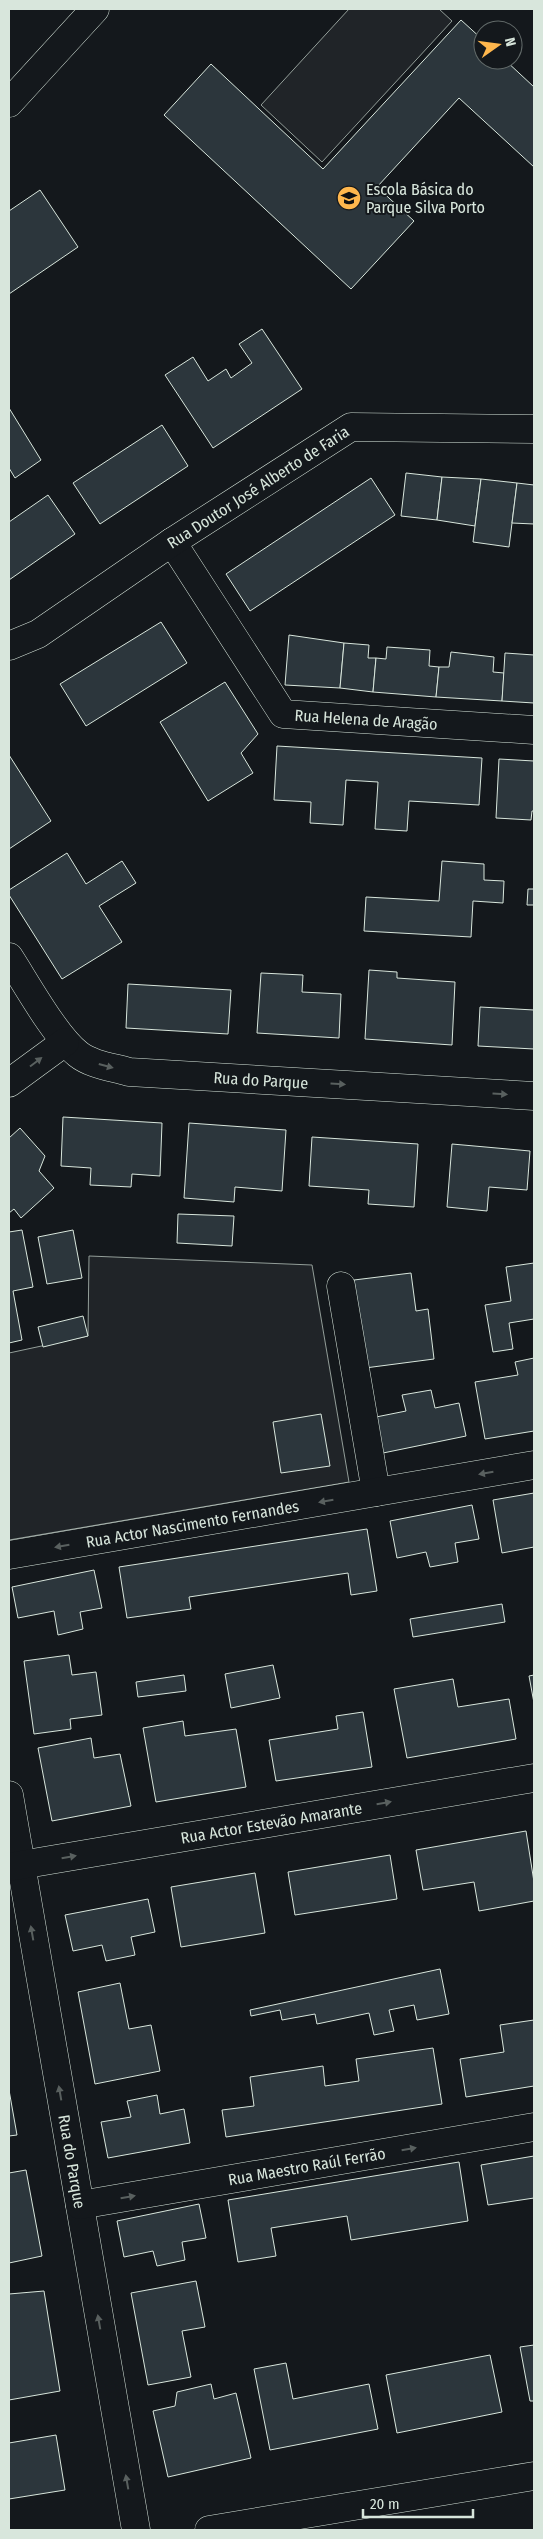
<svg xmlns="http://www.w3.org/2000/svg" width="543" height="2539" font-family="'Fira Sans Condensed',sans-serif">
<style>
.green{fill:#202428;stroke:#939e99}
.building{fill:#2c363c;stroke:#d8e6dc}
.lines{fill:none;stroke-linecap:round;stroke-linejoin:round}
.minor-casing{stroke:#d8e6dc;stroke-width:29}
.minor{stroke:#14181c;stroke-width:28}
.oneway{fill:#59605f}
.labels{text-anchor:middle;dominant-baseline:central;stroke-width:4;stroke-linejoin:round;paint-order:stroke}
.poi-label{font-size:16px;fill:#d8e6dc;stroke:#14181c;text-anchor:start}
.street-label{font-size:16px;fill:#d8e6dc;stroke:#14181c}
</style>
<rect width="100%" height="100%" fill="#14181c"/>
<g class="green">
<path d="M349 9H439L452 21 322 162 261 105Z"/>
<path d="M89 1256 312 1265 349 1482 9 1540V1353L88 1336Z"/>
</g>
<g class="building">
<path d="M461 20 483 40V60H505L534 87V167L459 98 377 187 414 221 351 289 164 115 211 64 323 169Z"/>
<path d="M40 190 78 247 9 294V211Z"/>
<path d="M262 329 302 389 213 448 165 375 193 357 208 381 226 369 231 378 252 363 239 344Z"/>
<path d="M9 408 41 460 15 478 9 468Z"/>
<path d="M162 425 188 466 100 524 73 483Z"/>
<path d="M406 473 442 477 437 520 401 516Z"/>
<path d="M442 477 481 479 475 526 437 520Z"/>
<path d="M371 478 395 515 250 611 226 574Z"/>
<path d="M481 479 517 483 509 547 473 542Z"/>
<path d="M517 483 534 485V524L512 523Z"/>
<path d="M48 495 75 534 9 580V522Z"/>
<path d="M161 622 187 663 86 726 60 684Z"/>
<path d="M289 635 344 643 340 688 285 685Z"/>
<path d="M344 643 369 645 368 658H376L373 692 340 688Z"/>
<path d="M387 647 430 650 429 666 439 667 436 697 373 692 376 658 386 659Z"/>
<path d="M451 652 494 657 493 672 504 673 502 701 436 697 439 667H449Z"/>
<path d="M505 653 534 655V703L502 701Z"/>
<path d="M225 682 258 734 241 753 253 773 208 801 160 722Z"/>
<path d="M277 746 482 758 479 805 409 801 407 831 375 829 378 782 346 780 343 825 310 823 311 802 274 800Z"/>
<path d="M9 755 51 821 9 849Z"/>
<path d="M499 759 534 761V811H532L531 820 496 818Z"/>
<path d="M67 853 86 884 122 861 136 883 99 906 122 942 62 979 9 895V890Z"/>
<path d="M442 861 484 864V880L504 881 503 903 473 901 471 937 364 931 366 897 439 901Z"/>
<path d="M528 889H534V905H527Z"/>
<path d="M369 970 397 972V978L455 982 452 1045 365 1039Z"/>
<path d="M261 973 303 975 302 992 341 994 339 1038 257 1033Z"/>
<path d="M128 984 231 990 228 1034 126 1028Z"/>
<path d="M480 1007 534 1010V1049L478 1046Z"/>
<path d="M63 1117 162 1123 160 1176 132 1174 131 1187 90 1185 91 1168 61 1166Z"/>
<path d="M189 1123 286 1130 282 1191 235 1187 234 1202 184 1198Z"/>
<path d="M20 1128 45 1156 39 1171 54 1188 21 1218 14 1209 9 1213V1138Z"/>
<path d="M312 1137 418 1144 414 1207 368 1204 369 1190 309 1186Z"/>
<path d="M452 1144 530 1151 527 1190 489 1187 487 1211 447 1207Z"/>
<path d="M178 1214 234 1216 232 1246 177 1243Z"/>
<path d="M22 1230 33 1287 13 1291 22 1340 9 1343V1232Z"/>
<path d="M73 1230 82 1278 47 1284 38 1237Z"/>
<path d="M534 1263V1319L509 1323 513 1349 493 1352 485 1305 511 1301 506 1267Z"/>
<path d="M411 1273 416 1311 428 1309 434 1359 365 1368 354 1280Z"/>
<path d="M83 1316 88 1336 43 1347 38 1327Z"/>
<path d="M534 1358V1431L485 1439 475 1382 518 1375 515 1362Z"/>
<path d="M431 1390 435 1408 459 1403 466 1436 383 1453 376 1417 406 1411 402 1395Z"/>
<path d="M321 1414 330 1466 281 1473 273 1422Z"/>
<path d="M534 1493V1547L502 1553 493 1500Z"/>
<path d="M472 1505 479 1539 455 1543 458 1562 430 1567 426 1552 397 1558 390 1521Z"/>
<path d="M367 1529 377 1591 351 1595 348 1573 189 1597 191 1609 127 1618 119 1567Z"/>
<path d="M94 1570 102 1608 80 1612 83 1629 58 1635 54 1611 18 1618 12 1587Z"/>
<path d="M502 1604 505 1622 413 1637 410 1619Z"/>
<path d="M69 1655 72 1675 96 1672 102 1715 70 1719 71 1729 34 1734 24 1661Z"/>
<path d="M273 1665 280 1698 231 1708 225 1674Z"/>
<path d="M184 1675 186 1691 138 1697 136 1682Z"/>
<path d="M534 1675V1703L529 1676Z"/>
<path d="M453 1679 458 1707 509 1699 516 1739 407 1758 394 1689Z"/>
<path d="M363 1712 372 1767 276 1781 269 1740 338 1729 336 1716Z"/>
<path d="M183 1721 185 1736 236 1729 246 1787 156 1802 143 1728Z"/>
<path d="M91 1738 94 1758 120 1754 131 1806 52 1821 38 1748Z"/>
<path d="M526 1831 534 1882V1901L479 1911 474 1882 423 1890 416 1850Z"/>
<path d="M390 1855 397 1899 295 1915 288 1872Z"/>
<path d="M255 1873 265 1933 181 1947 171 1887Z"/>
<path d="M148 1899 155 1932 131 1937 135 1955 106 1961 102 1945 73 1951 65 1915Z"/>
<path d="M440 1969 449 2014 417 2020 414 2005 389 2010 394 2031 374 2035 369 2013 317 2024 315 2014 282 2020 280 2010 251 2016 250 2010Z"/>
<path d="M120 1983 129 2029 151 2025 160 2071 95 2084 78 1992Z"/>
<path d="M534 2020V2086L466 2097 460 2059 504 2052 500 2025Z"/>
<path d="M433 2048 442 2104 226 2137 222 2110 254 2106 250 2077 323 2066 325 2086 359 2081 356 2059Z"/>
<path d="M9 2090 17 2135 9 2136Z"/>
<path d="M157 2095 160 2114 184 2109 190 2143 108 2158 101 2122 131 2117 127 2101Z"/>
<path d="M534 2156V2198L488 2205 481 2165Z"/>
<path d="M459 2162 468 2221 351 2240 347 2216 271 2228 276 2256 238 2262 228 2200Z"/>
<path d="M26 2170 42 2256 9 2263V2173Z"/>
<path d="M199 2204 206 2238 182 2242 185 2260 157 2266 153 2251 124 2257 117 2221Z"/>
<path d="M196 2281 205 2327 182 2331 191 2377 148 2385 131 2293Z"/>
<path d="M44 2291 60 2391 9 2400V2294Z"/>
<path d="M534 2345V2401H530L520 2347Z"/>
<path d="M490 2355 502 2412 397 2433 386 2375Z"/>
<path d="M286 2363 293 2399 369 2384 378 2429 270 2450 254 2369Z"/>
<path d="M211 2384 214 2399 236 2393 251 2458 168 2477 153 2411 175 2406 177 2392Z"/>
<path d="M56 2435 65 2490 9 2499V2443Z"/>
</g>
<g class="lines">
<g class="minor-casing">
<g id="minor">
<path d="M9 103 95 9"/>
<path id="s1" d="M172 542 283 714 534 730"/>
<path id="s2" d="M9 646 38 634 172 542 351 427 534 429"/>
<path id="s3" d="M9 957C26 983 55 1036 78 1054 92 1065 112 1067 129 1072L534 1096"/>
<path d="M9 1083 65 1042"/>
<path d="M341 1286 376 1492"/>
<path id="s4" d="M9 1555 534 1465"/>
<path id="s5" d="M9 1795 136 2530"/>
<path id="s6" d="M9 1867 534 1778"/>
<path id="s7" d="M80 2205 534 2127"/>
<path d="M209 2530 534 2476"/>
</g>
</g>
<use href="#minor" class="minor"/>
</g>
<defs><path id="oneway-solid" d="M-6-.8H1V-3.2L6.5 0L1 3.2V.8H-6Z" transform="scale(1.25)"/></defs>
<g class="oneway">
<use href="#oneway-solid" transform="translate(36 1062) rotate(-37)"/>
<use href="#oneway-solid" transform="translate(106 1066) rotate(15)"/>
<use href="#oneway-solid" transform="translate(338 1084) rotate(3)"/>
<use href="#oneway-solid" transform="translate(500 1094) rotate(3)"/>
<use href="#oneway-solid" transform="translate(486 1473) rotate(170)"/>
<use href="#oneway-solid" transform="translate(326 1501) rotate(170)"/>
<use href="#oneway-solid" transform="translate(62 1546) rotate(170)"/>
<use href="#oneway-solid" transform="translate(384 1803) rotate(-10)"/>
<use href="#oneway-solid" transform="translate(69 1857) rotate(-10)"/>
<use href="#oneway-solid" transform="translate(32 1933) rotate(-100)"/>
<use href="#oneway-solid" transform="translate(60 2093) rotate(-100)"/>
<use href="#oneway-solid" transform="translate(409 2149) rotate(-10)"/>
<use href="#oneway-solid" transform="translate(128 2197) rotate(-10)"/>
<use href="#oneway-solid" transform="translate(99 2322) rotate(-100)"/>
<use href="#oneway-solid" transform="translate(127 2482) rotate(-100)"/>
</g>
<defs>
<g id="school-disc" transform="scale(1.25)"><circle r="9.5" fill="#ffb74d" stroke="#14181c"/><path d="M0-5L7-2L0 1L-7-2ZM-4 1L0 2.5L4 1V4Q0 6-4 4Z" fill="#111"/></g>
</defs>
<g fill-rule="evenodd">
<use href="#school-disc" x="349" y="198"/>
</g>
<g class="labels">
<g class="poi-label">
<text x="366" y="189">Escola Básica do<tspan x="366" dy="18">Parque Silva Porto</tspan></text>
</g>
<g class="street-label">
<text stroke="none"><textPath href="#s2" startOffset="296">Rua Doutor José Alberto de Faria</textPath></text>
<text stroke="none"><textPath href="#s1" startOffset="288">Rua Helena de Aragão</textPath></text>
<text stroke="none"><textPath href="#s3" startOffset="306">Rua do Parque</textPath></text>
<text stroke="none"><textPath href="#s4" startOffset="186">Rua Actor Nascimento Fernandes</textPath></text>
<text stroke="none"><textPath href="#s6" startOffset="266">Rua Actor Estevão Amarante</textPath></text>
<text stroke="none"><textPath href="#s5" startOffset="372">Rua do Parque</textPath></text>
<text stroke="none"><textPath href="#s7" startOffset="230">Rua Maestro Raúl Ferrão</textPath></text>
</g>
</g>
<rect width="543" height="2539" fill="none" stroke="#d8e6dc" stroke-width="20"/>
<g transform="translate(498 45) rotate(76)"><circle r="24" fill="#14181c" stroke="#626a69"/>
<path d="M0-4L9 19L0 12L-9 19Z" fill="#ffb74d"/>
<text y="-8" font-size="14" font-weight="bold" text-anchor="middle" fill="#d8e6dc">N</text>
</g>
<path d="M363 2509v8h110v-8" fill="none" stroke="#d8e6dc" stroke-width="2.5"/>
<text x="370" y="2509" font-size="15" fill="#d8e6dc" stroke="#14181c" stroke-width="4" paint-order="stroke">20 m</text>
</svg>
